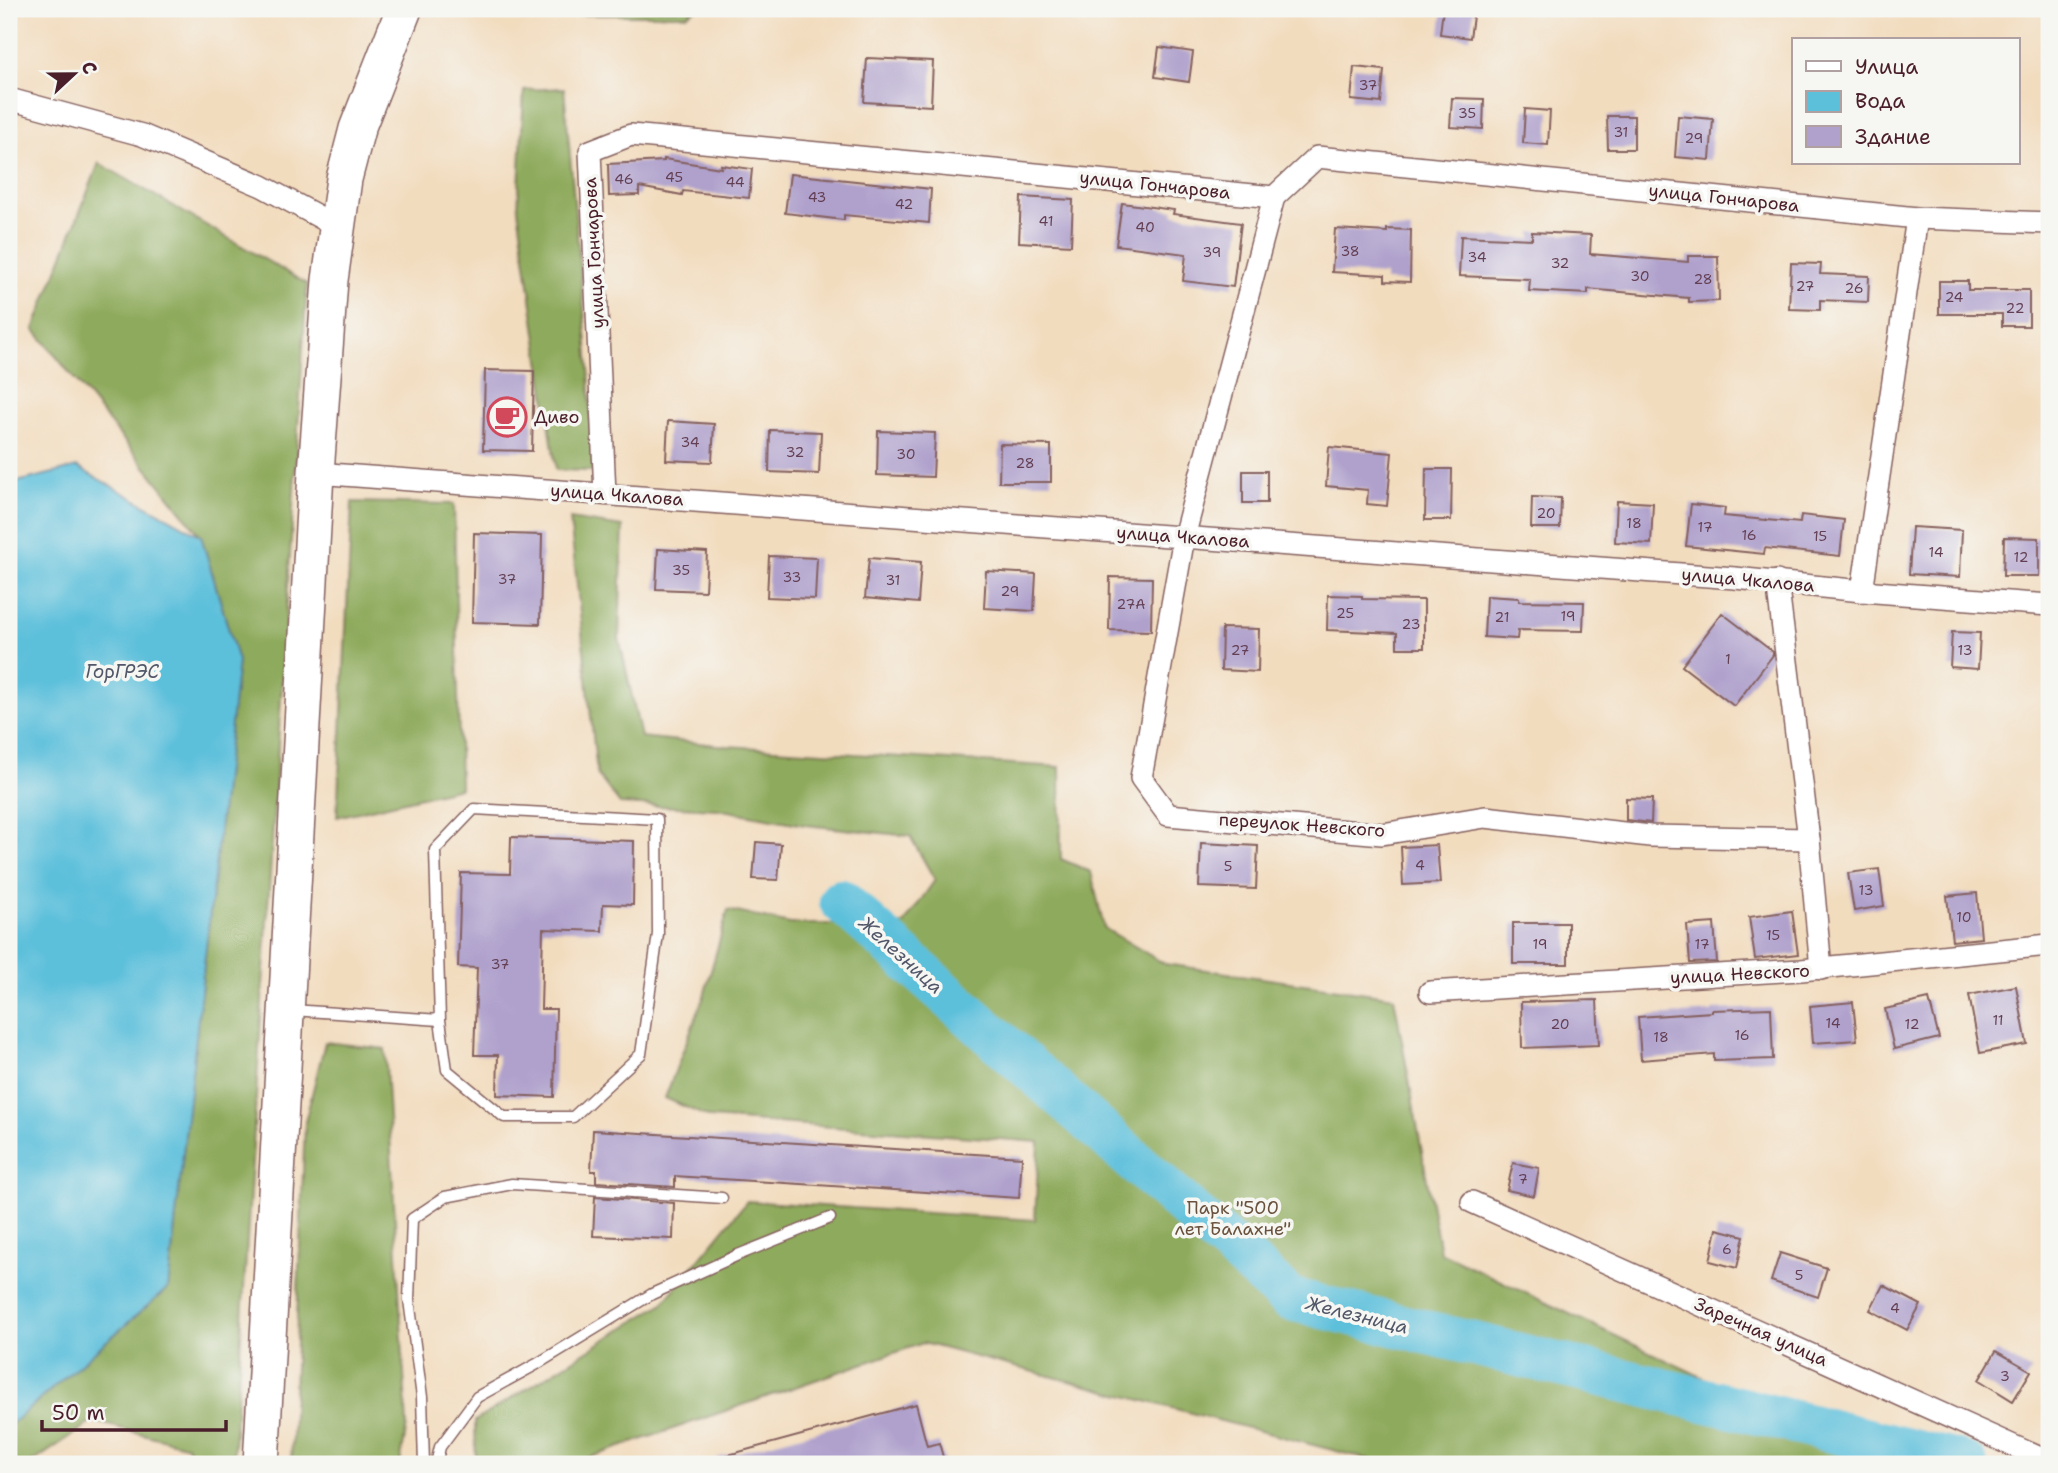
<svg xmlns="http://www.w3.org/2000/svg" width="2058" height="1473" font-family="'Shantell Sans',sans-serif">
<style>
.forest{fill:#8eaa5c;stroke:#6c6444;stroke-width:2}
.water{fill:#5dc0db;stroke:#547083;stroke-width:2}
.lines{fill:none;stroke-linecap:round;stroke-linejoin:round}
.river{stroke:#5dc0db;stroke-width:44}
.building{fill:#afa0cc}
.service-casing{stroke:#85615e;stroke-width:13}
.minor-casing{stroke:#85615e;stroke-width:24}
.primary-casing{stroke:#85615e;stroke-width:38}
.service{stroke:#fff;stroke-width:10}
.minor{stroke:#fff;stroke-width:21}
.primary{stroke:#fff;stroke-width:35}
.labels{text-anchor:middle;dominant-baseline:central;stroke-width:7;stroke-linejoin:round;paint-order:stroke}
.number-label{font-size:14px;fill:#633f53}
.street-label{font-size:18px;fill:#4a1f2b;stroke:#f6f6f2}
.poi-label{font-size:18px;fill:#4a1f2b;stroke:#f6f6f2;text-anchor:start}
.park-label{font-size:18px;fill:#6a513d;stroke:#f6f6f2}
.water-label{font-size:19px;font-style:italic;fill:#515769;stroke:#f6f6f2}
</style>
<rect width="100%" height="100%" fill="#f6f6f2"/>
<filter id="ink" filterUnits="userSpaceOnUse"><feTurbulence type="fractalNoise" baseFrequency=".0143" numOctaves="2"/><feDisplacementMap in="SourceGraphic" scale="14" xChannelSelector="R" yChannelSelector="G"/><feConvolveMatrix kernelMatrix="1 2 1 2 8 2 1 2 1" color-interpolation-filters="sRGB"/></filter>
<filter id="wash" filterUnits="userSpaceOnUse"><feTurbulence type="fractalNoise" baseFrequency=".00686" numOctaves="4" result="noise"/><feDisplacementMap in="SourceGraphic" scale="28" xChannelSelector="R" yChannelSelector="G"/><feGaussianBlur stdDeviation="1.57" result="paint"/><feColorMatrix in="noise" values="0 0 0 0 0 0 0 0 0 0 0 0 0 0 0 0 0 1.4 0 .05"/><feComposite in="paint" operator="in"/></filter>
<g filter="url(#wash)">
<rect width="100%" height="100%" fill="#f2dcbe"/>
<g class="forest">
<path d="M572 9H696L687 15H572Z"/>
<path d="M564 88 589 367 593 471 556 470 518 209 524 90Z"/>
<path d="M99 163 307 284 233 1464H187L188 1446 93 1421 30 1464H9V1426L168 1288 238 661 201 536 34 329Z"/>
<path d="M352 502 454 504 460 788 337 817Z"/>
<path d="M570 519 623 527 619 638 641 737 727 746 1060 767 1061 859 1091 872 1104 928 1165 964 1394 997 1440 1252 1884 1464H1386L923 1343 571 1464H476L475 1421 662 1304 747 1201 1035 1220 1039 1142 710 1118 665 1098 704 996 728 910 790 924H904L935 880 910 836 805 825 717 809 620 804 597 774Z"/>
<path d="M325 1042 385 1049 407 1425 400 1464H291L305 1122Z"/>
</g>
<path class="water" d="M77 467 201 536 238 661 168 1288 9 1426V484Z"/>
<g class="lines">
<path class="river" d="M841 901 1290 1299 1966 1464"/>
</g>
<g id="blocks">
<g class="building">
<path d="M1443 9H1474L1470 38 1440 34Z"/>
<path d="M1159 47 1193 52 1189 82 1155 77Z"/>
<path d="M867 58 933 61 931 106 864 102Z"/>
<path d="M1354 67 1384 70 1381 103 1351 100Z"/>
<path d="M1452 98 1484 99 1483 129 1450 127Z"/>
<path d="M1525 109 1550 111 1548 145 1523 143Z"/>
<path d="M1607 116H1634V149H1608Z"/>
<path d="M1678 116 1713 119 1710 160 1675 157Z"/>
<path d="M664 159 721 168V165L752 169 749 198 683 191 682 195 639 187V195L609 196 608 164 664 161Z"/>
<path d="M790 174 931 189 929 223 844 215V220L785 213Z"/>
<path d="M1021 197 1073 200 1071 245 1019 242Z"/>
<path d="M1122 203 1174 210 1173 214 1241 223 1233 287 1183 281 1186 254 1116 245Z"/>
<path d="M1335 229 1387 232V229L1411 230 1410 282 1385 281V275L1332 272Z"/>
<path d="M1532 232 1591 235 1590 254 1688 262V256H1718L1719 301 1689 302V298L1588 289V294L1529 291 1530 279 1459 276 1461 236 1532 239Z"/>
<path d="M1791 263 1821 264 1820 274 1869 276 1868 302 1820 300V310L1789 309Z"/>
<path d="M1939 281H1968V290H2029V326H2002V314H1939Z"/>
<path d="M485 370 534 371 532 451 483 450Z"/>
<path d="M668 421 714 424 712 462 666 460Z"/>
<path d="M770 430 821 432 819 474 769 472Z"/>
<path d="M878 431 935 433 933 477 877 475Z"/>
<path d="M1000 444 1051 445V482H999Z"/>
<path d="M1329 447 1392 453 1387 506 1367 504 1368 490 1326 486Z"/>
<path d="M1426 469H1452L1451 520H1425Z"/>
<rect x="1243" y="471" width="24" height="32"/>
<path d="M1532 497 1561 498 1560 528H1531Z"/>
<path d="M1617 501 1653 503 1651 544 1615 542Z"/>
<path d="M1691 504 1725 508 1724 516 1800 523 1801 515 1844 520 1840 556 1765 548 1764 554 1686 546Z"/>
<path d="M1912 527 1962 530 1960 577 1909 574Z"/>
<path d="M474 533 542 535 540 624 472 622Z"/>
<path d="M2004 537 2039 538V576H2003Z"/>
<path d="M658 549 707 552 705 591 656 589Z"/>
<path d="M769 556 817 558 815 599 767 597Z"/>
<path d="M869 558 921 562 918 603 865 598Z"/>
<path d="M986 571 1036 574 1034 611 984 608Z"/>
<path d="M1110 577 1152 578 1151 631 1109 630Z"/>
<path d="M1328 595 1362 596V599L1424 600V648H1397V633L1327 630Z"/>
<path d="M1486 596 1519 598V601L1584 602 1583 631 1518 630 1517 639 1484 637Z"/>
<path d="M1722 613 1773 652V655L1734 706 1682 666Z"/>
<path d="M1222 628 1259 629 1258 672 1221 670Z"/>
<path d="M1952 632 1980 633 1978 669 1950 667Z"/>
<path d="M1626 798 1652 799 1651 823 1626 820Z"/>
<path d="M511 837 634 841 633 905 603 904 602 931 543 929 541 1009H556L554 1097 497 1095 498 1055H474L477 968 458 967 461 873 510 874Z"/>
<path d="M756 842 781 844 778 880 753 879Z"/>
<path d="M1201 843 1258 846 1256 889 1199 887Z"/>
<path d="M1437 845 1440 883 1403 885 1401 847Z"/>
<path d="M1879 869 1884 906 1854 911 1848 873Z"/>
<path d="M1977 893 1981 938 1952 941 1947 896Z"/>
<path d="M1792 911 1798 954 1755 959 1749 917Z"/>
<rect x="1513" y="923" width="55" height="41"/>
<path d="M1714 923 1717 962 1690 963 1687 925Z"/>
<path d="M2016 986 2027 1044 1980 1053 1969 995Z"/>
<path d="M1929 999 1939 1038 1894 1049 1885 1009Z"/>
<path d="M1597 1000 1599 1045 1522 1048 1521 1002Z"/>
<path d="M1853 1002 1857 1040 1813 1043 1810 1006Z"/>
<path d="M1771 1008 1773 1059 1714 1061V1054L1641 1060 1638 1017 1712 1012V1010Z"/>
<path d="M593 1130 1022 1157 1019 1198 675 1176V1187L596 1182V1171H591Z"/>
<path d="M1513 1163 1539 1168 1534 1196 1507 1190Z"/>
<path d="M595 1197 674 1203 673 1239 593 1236Z"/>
<path d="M1717 1229 1744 1236 1737 1268 1710 1261Z"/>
<path d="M1780 1253 1827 1268 1818 1297 1771 1281Z"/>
<path d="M1883 1285 1921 1305 1907 1330 1870 1310Z"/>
<path d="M1996 1351 2031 1371 2013 1401 1979 1380Z"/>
<path d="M916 1404 927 1446 939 1443 945 1464H718L717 1458Z"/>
</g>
</g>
</g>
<g filter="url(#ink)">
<use href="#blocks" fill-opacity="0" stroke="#85615e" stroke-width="2"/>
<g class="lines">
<g class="service-casing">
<g id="service">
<path d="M292 1010 440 1020 447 1070 504 1117H573L641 1054 658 934 657 819 474 809 435 850 440 1020"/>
<path d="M424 1464 422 1397 409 1300 412 1219 445 1197 512 1184 722 1198"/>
<path d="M436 1464 440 1447 477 1397 537 1364 652 1294 738 1255 830 1218"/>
</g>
</g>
<g class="minor-casing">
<g id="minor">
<path d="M9 99 142 135 262 186 336 226"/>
<path d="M1274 197 1184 537 1141 778 1168 815 1382 834 1485 817 1650 836 1809 839"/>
<path d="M316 473 1735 578 1862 591 2049 605"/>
<path d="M605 494 590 151 631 135 1274 197 1317 157 1917 218 2049 223"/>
<path d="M1777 581 1809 839 1821 969"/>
<path d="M1862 591 1917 218"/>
<path d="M1430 992 1801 970 2049 945"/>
<path d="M1472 1202 2049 1462"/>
</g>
</g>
<g class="primary-casing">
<path id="primary" d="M261 1464 316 473 330 280 344 179 357 129 404 9"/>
</g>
<use href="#service" class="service"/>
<use href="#minor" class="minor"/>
<use href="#primary" class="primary"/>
</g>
</g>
<defs>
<g id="cafe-ring" transform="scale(2.0125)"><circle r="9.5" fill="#f6f6f2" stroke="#d1495b" stroke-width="1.5"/><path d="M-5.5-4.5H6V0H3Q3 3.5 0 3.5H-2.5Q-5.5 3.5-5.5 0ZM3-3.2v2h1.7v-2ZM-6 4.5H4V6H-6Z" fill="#d1495b"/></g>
</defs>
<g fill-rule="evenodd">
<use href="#cafe-ring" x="507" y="417"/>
</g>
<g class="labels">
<g class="number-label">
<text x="1368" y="85">37</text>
<text x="1467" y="113">35</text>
<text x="1621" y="132">31</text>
<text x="1694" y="138">29</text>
<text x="674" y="177">45</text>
<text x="624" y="179">46</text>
<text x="735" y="182">44</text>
<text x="817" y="197">43</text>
<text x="904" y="204">42</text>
<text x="1046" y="221">41</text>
<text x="1145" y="227">40</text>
<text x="1350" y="251">38</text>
<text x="1212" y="252">39</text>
<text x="1477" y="257">34</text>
<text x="1560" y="263">32</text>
<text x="1640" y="276">30</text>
<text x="1703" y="279">28</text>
<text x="1805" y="286">27</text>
<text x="1854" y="288">26</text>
<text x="1954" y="297">24</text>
<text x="2015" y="308">22</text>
<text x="690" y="442">34</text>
<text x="795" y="452">32</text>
<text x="906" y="454">30</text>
<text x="1025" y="463">28</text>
<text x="1546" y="513">20</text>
<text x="1634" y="523">18</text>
<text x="1705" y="527">17</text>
<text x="1749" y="535">16</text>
<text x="1820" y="536">15</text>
<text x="1936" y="552">14</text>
<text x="2021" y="557">12</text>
<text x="681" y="570">35</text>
<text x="792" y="577">33</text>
<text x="507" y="579">37</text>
<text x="893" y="580">31</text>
<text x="1010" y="591">29</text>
<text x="1131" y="604">27А</text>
<text x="1345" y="613">25</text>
<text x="1568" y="616">19</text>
<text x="1502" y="617">21</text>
<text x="1411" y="624">23</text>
<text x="1240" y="650">27</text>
<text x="1965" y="650">13</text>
<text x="1728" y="659">1</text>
<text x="1420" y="865">4</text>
<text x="1228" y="866">5</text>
<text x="1866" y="890">13</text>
<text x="1964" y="917">10</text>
<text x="1773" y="935">15</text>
<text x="1540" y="944">19</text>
<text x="1702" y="944">17</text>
<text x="500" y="964">37</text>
<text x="1998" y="1020">11</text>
<text x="1833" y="1023">14</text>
<text x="1560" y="1024">20</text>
<text x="1912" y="1024">12</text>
<text x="1742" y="1035">16</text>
<text x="1661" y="1037">18</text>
<text x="1523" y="1179">7</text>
<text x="1727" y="1249">6</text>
<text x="1799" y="1275">5</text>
<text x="1895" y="1308">4</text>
<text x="2005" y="1376">3</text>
</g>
<g class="street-label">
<text transform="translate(1155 185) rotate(6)">улица Гончарова</text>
<text transform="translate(1724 198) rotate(6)">улица Гончарова</text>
<text transform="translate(594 253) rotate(-93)">улица Гончарова</text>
<text transform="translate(617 495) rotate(4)">улица Чкалова</text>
<text transform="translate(1183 537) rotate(4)">улица Чкалова</text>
<text transform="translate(1748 580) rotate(5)">улица Чкалова</text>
<text transform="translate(1302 825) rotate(4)">переулок Невского</text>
<text transform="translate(1740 974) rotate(-3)">улица Невского</text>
<text transform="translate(1761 1332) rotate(24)">Заречная улица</text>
</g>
<g class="poi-label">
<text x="534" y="417">Диво</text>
</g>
<g class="park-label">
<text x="1233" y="1208">Парк "500<tspan x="1233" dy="21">лет Балахне"</tspan></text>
</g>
<g class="water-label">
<text x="122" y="671">ГорГРЭС</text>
<text transform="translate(901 955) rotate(42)">Железница</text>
<text transform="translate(1357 1315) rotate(14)">Железница</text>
</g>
</g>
<rect width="2058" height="1473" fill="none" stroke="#f6f6f2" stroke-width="35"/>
<rect x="1792" y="38" width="228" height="126" fill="#f6f6f2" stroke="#b1a0a2" stroke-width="2"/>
<rect x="1806" y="61" width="35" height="10" fill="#ffffff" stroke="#b1a0a2" stroke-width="2"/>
<text x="1855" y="74" font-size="21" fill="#4a1f2b">Улица</text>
<rect x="1806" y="91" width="35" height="21" fill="#5dc0db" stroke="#b1a0a2" stroke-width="2"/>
<text x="1855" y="108" font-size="21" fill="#4a1f2b">Вода</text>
<rect x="1806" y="126" width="35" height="21" fill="#afa0cc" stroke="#b1a0a2" stroke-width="2"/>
<text x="1855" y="144" font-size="21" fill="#4a1f2b">Здание</text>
<g transform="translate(74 74) rotate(68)" stroke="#f6f6f2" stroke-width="5" paint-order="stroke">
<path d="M0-5L12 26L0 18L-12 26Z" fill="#4a1f2b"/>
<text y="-10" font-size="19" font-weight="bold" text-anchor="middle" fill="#4a1f2b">С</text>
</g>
<path d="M42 1420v10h184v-10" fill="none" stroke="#4a1f2b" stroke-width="3.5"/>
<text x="52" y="1420" font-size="21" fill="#4a1f2b" stroke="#f6f6f2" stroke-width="5" paint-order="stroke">50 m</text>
</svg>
